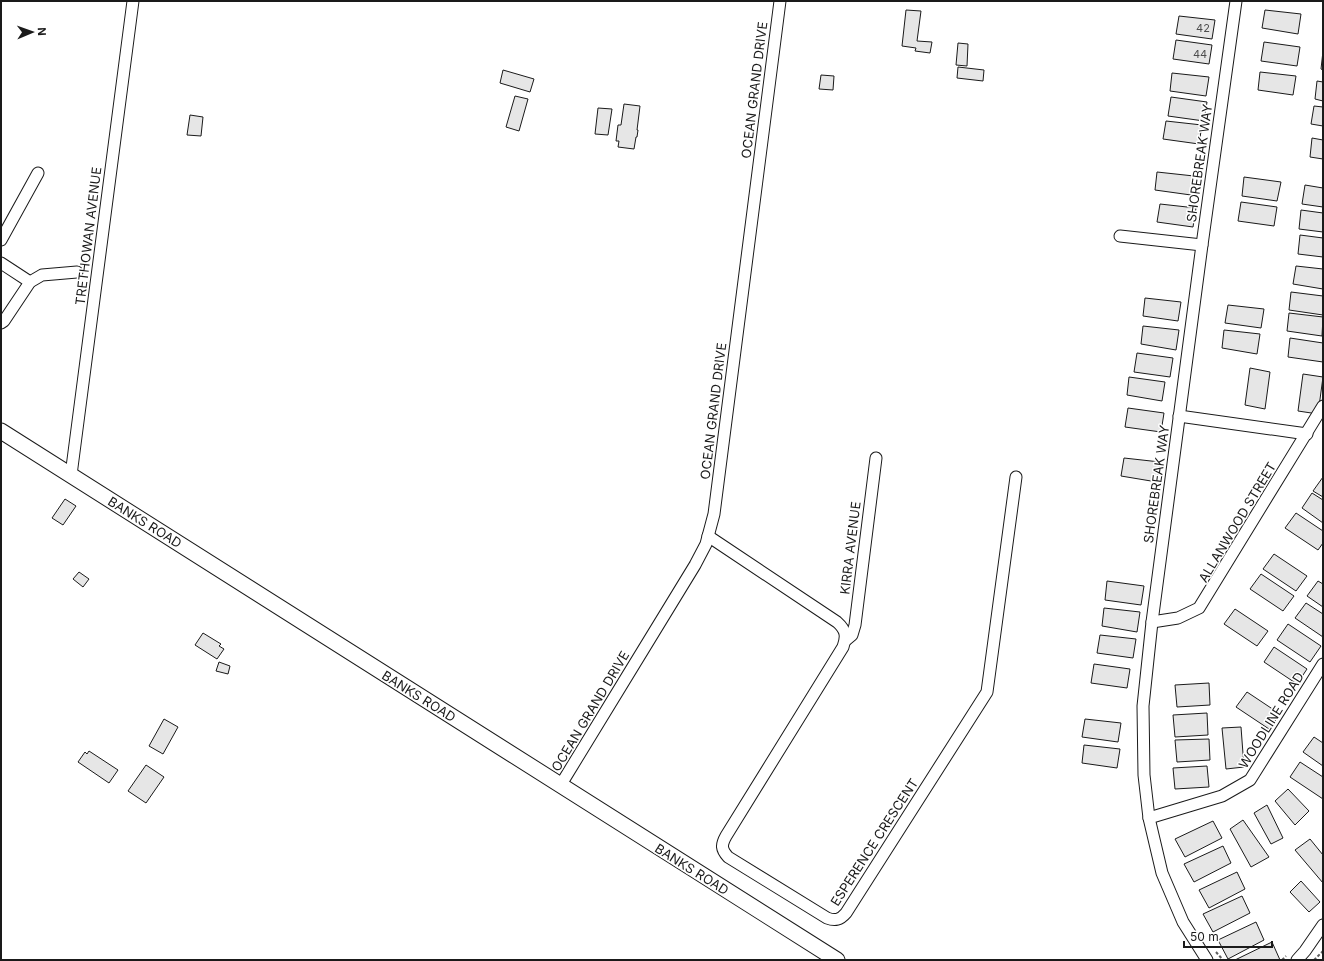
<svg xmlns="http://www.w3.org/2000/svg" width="1324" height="961" font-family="Inter,sans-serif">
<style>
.building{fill:#e6e6e6;stroke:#1a1a1a}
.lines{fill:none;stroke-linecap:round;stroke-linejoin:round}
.street-casing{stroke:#1a1a1a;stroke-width:13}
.secondary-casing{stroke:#1a1a1a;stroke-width:17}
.path{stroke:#5f5f5f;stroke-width:2;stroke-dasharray:3 2;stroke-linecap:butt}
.street{stroke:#fff;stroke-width:11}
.secondary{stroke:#fff;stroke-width:15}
.labels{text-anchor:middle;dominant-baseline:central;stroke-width:3;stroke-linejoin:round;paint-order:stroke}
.number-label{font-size:11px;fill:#4d4d4d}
.street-label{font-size:13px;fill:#1a1a1a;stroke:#fff}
</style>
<rect width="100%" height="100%" fill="#fff"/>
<g class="building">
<path d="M906 10 921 11 917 41 932 42 930 53 915 51 916 48 902 46Z"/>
<path d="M1265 10 1301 14 1298 34 1262 28Z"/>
<path d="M1179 16 1215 20 1212 39 1176 34Z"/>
<path d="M1176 40 1212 45 1209 64 1173 59Z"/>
<path d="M1264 42 1300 47 1297 66 1261 61Z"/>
<path d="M958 43 968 44 967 66 956 65Z"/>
<path d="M1323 51V70L1321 69Z"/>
<path d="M958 67 984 70 983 81 957 78Z"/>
<path d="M503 70 534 79 530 92 500 83Z"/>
<path d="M1260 72 1296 76 1293 95 1258 90Z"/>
<path d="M1172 73 1209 77 1206 96 1170 91Z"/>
<path d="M821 75 834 76 833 90 819 89Z"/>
<path d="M1317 81 1323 82V101L1315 99Z"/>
<path d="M515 96 528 99 519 131 506 127Z"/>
<path d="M1171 97 1207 102 1204 121 1168 116Z"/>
<path d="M624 104 640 106 637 130H638L637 137H636L634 149 618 147 619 141H616L618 125H621Z"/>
<path d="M1314 106 1323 107V126L1311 124Z"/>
<path d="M598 108 612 109 608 135 595 134Z"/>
<path d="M190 115 203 117 201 136 187 135Z"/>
<path d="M1166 121 1202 125 1199 144 1163 139Z"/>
<path d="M1312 138 1323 140V159L1310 157Z"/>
<path d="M1157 172 1194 176 1191 195 1155 190Z"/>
<path d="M1244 177 1281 182 1277 201 1242 196Z"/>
<path d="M1305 185 1323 188V207L1302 204Z"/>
<path d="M1241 202 1277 207 1274 226 1238 221Z"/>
<path d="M1160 204 1196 208 1193 227 1157 222Z"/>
<path d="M1301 210 1323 213V232L1299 229Z"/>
<path d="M1300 235 1323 238V257L1298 254Z"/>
<path d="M1296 266 1323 269V289L1293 284Z"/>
<path d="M1291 292 1323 296V315L1289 310Z"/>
<path d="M1145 298 1181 302 1178 321 1143 316Z"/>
<path d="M1228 305 1264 309 1261 328 1225 323Z"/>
<path d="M1289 313 1323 317 1322 336 1287 331Z"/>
<path d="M1143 326 1179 330 1176 350 1141 344Z"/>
<path d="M1224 330 1260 334 1257 354 1222 348Z"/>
<path d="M1290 338 1323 343V362L1288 357Z"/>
<path d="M1137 353 1173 358 1170 377 1134 372Z"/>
<path d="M1250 368 1270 372 1265 409 1245 405Z"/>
<path d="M1303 374 1323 377 1318 414 1298 411Z"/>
<path d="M1129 377 1165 382 1162 401 1127 395Z"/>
<path d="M1128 408 1164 413 1161 432 1125 427Z"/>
<path d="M1124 458 1160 462 1157 482 1121 476Z"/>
<path d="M1323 477V497L1313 491Z"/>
<path d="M1312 493 1323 500V523L1302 508Z"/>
<path d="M65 499 76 506 63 525 52 518Z"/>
<path d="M1296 513 1323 531V543L1318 550 1285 528Z"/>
<path d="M1274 554 1307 576 1296 591 1263 569Z"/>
<path d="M79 572 89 579 83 587 73 579Z"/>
<path d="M1261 574 1294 596 1283 611 1250 589Z"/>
<path d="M1107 581 1144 586 1141 605 1105 600Z"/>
<path d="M1318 581 1323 584V607L1307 596Z"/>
<path d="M1306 603 1323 614V637L1295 618Z"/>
<path d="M1104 608 1140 612 1137 632 1102 626Z"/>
<path d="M1235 609 1268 631 1257 646 1224 624Z"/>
<path d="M1288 624 1321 646 1310 662 1277 640Z"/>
<path d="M203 633 221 644 219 646 224 649 217 659 195 645Z"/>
<path d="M1100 635 1136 639 1133 658 1097 653Z"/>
<path d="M1274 647 1307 669 1297 684 1264 662Z"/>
<path d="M219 662 230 666 228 674 216 671Z"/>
<path d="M1094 664 1130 669 1127 688 1091 683Z"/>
<path d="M1209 683 1210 705 1177 707 1175 685Z"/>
<path d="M1247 692 1280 714 1269 729 1236 707Z"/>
<path d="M1207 713 1208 735 1175 737 1173 715Z"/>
<path d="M164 719 178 727 163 754 149 746Z"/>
<path d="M1085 719 1121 723 1118 742 1082 737Z"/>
<path d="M1241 727 1244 767 1226 769 1222 728Z"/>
<path d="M1314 737 1323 743V766L1303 752Z"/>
<path d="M1209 739 1210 760 1177 762 1175 740Z"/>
<path d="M1084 745 1120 749 1117 768 1082 763Z"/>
<path d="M89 751 118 770 109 783 78 762 85 752 87 754Z"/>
<path d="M1300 762 1323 777V799L1290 777Z"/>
<path d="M146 765 164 777 146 803 128 791Z"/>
<path d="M1207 766 1209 787 1175 789 1173 768Z"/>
<path d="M1288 789 1309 811 1295 825 1275 801Z"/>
<path d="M1267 805 1283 838 1271 844 1254 813Z"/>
<path d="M1243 820 1269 857 1251 867 1230 829Z"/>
<path d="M1213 821 1222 838 1185 857 1175 839Z"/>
<path d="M1310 839 1323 855V883L1295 850Z"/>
<path d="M1223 846 1231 863 1194 882 1184 864Z"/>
<path d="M1237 872 1245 889 1209 908 1199 890Z"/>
<path d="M1301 881 1320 902 1309 912 1290 892Z"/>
<path d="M1242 896 1250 913 1213 932 1203 914Z"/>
<path d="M1256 922 1264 940 1228 959 1218 940Z"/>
<path d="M1272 942 1280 960H1235Z"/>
</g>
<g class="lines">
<g class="street-casing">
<g id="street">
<path d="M1120 236 1202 245"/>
<path d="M1 240 38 173"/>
<path d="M1 263 30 282"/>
<path d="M1 323 4 321 30 282 42 275 77 272"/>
<path d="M1179 416 1307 434"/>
<path d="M71 475 133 1"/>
<path d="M708 536 837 622C846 630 847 636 843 647L726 836C721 845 721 849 728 857L827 918C835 921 840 920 846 913L987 692 1016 477"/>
<path d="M1152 622 1178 618 1199 608 1323 406"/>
<path d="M846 640 852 635 855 625 876 458"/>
<path d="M560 786 695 565 706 544 714 514 780 1"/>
<path d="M1149 818 1222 796 1250 780 1323 664"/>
<path d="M1207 960 1183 922 1162 873 1149 818 1144 775 1143 706 1152 622 1202 245 1236 1"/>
<path d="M1297 960 1305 951 1323 925"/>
</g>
</g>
<g class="secondary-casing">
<path id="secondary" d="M1 431 837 960"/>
</g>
<g class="path">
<path d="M1216 952 1223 960"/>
<path d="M1282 960 1286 956"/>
<path d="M1314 960 1323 951"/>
</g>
<use href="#street" class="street"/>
<use href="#secondary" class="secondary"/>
</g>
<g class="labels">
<g class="number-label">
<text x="1203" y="28">42</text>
<text x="1200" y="54">44</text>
</g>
<g class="street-label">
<text transform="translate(754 90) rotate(-83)">OCEAN GRAND DRIVE</text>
<text transform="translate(1199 163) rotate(-82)">SHOREBREAK WAY</text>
<text transform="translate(88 236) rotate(-83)">TRETHOWAN AVENUE</text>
<text transform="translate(713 411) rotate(-83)">OCEAN GRAND DRIVE</text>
<text transform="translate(1156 484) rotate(-82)">SHOREBREAK WAY</text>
<text transform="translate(145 522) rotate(32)">BANKS ROAD</text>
<text transform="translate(1237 522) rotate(-59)">ALLANWOOD STREET</text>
<text transform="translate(850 548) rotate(-83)">KIRRA AVENUE</text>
<text transform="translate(419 696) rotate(32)">BANKS ROAD</text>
<text transform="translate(590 711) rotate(-59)">OCEAN GRAND DRIVE</text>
<text transform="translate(1271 720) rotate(-58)">WOODLINE ROAD</text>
<text transform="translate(874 842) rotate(-57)">ESPERENCE CRESCENT</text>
<text transform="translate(692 869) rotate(32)">BANKS ROAD</text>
</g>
</g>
<rect width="1324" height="961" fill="none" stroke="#1a1a1a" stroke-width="4"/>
<g transform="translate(32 32) rotate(88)" stroke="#ffffff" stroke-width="3" paint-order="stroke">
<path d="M0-3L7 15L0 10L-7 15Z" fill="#1a1a1a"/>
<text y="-6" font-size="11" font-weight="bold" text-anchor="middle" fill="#1a1a1a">N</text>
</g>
<path d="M1184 941v6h88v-6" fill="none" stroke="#1a1a1a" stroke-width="2"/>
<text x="1190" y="941" font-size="12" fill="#1a1a1a" stroke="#ffffff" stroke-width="3" paint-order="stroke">50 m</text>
</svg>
